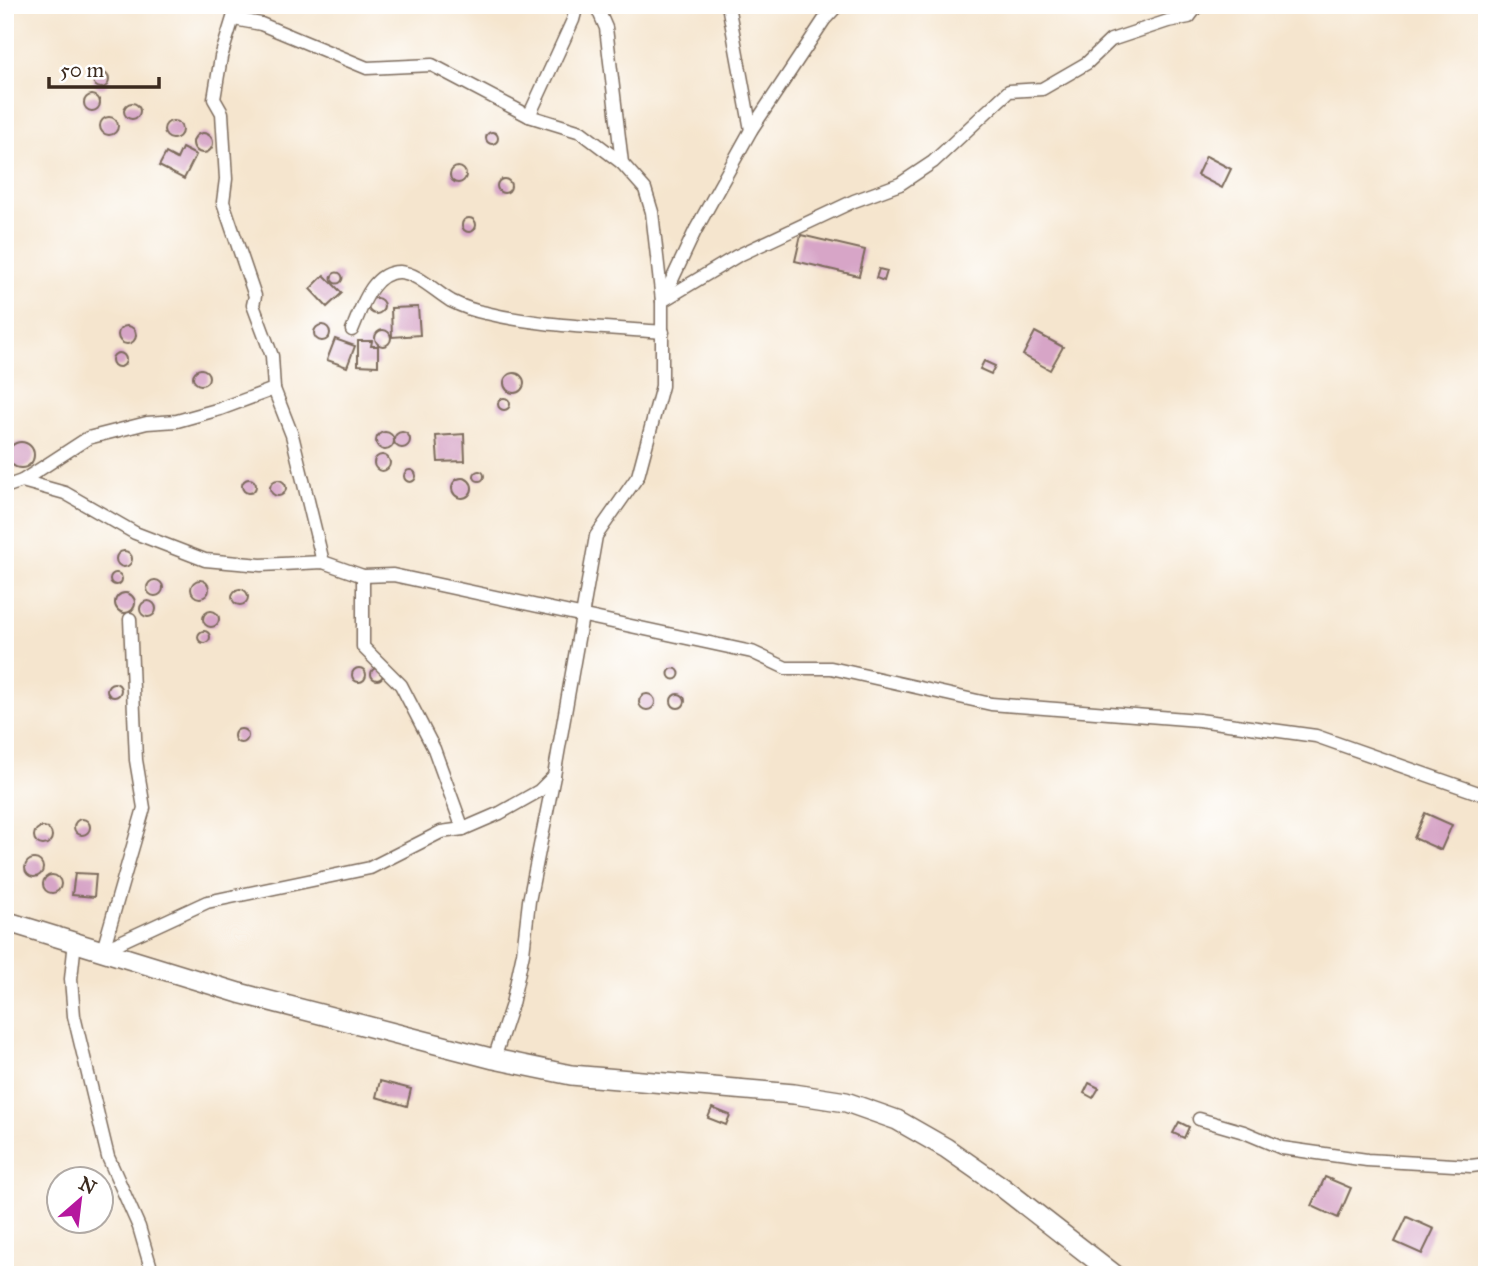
<svg xmlns="http://www.w3.org/2000/svg" width="1492" height="1280" font-family="'IM FELL Great Primer',serif">
<style>
.building{fill:#d7a5c7}
.lines{fill:none;stroke-linecap:round;stroke-linejoin:round}
.minor-casing{stroke:#7c6b5c;stroke-width:15}
.primary-casing{stroke:#7c6b5c;stroke-width:22}
.minor{stroke:#fff;stroke-width:12}
.primary{stroke:#fff;stroke-width:19}
</style>
<rect width="100%" height="100%" fill="#fff"/>
<filter id="ink" filterUnits="userSpaceOnUse"><feTurbulence type="fractalNoise" baseFrequency=".0143" numOctaves="2"/><feDisplacementMap in="SourceGraphic" scale="14" xChannelSelector="R" yChannelSelector="G"/><feConvolveMatrix kernelMatrix="1 2 1 2 8 2 1 2 1" color-interpolation-filters="sRGB"/></filter>
<filter id="wash" filterUnits="userSpaceOnUse"><feTurbulence type="fractalNoise" baseFrequency=".00686" numOctaves="4" result="noise"/><feDisplacementMap in="SourceGraphic" scale="28" xChannelSelector="R" yChannelSelector="G"/><feGaussianBlur stdDeviation="1.57" result="paint"/><feColorMatrix in="noise" values="0 0 0 0 0 0 0 0 0 0 0 0 0 0 0 0 0 1.4 0 .05"/><feComposite in="paint" operator="in"/></filter>
<g filter="url(#wash)">
<rect width="100%" height="100%" fill="#f5e5ce"/>
<g id="blocks">
<g class="building">
<circle cx="101" cy="80" r="8"/>
<circle cx="92" cy="103" r="8"/>
<circle cx="132" cy="111" r="8"/>
<circle cx="109" cy="126" r="9"/>
<circle cx="173" cy="130" r="9"/>
<circle cx="492" cy="138" r="6"/>
<circle cx="203" cy="143" r="10"/>
<path d="M182 148 196 155 184 179 159 166 166 153 177 159Z"/>
<path d="M1206 156 1231 169 1222 188 1197 175Z"/>
<circle cx="458" cy="175" r="8"/>
<circle cx="504" cy="186" r="7"/>
<circle cx="469" cy="225" r="7"/>
<path d="M801 235 865 250 859 276 795 261Z"/>
<path d="M879 269 887 271 884 281 876 278Z"/>
<circle cx="337" cy="278" r="5.5"/>
<path d="M324 275 342 293 327 307 310 289Z"/>
<circle cx="376" cy="306" r="8"/>
<path d="M418 307 420 335 392 337 391 308Z"/>
<circle cx="322" cy="333" r="8"/>
<circle cx="127" cy="335" r="9"/>
<circle cx="383" cy="338" r="8"/>
<path d="M1035 332 1063 347 1050 370 1023 355Z"/>
<path d="M335 339 355 346 347 367 327 360Z"/>
<path d="M358 341H372L371 346H378V366L358 365Z"/>
<circle cx="119" cy="360" r="7"/>
<path d="M984 361 995 366 991 374 980 369Z"/>
<circle cx="201" cy="377" r="8"/>
<circle cx="514" cy="383" r="10"/>
<circle cx="504" cy="404" r="6"/>
<circle cx="385" cy="441" r="9"/>
<circle cx="402" cy="440" r="8"/>
<path d="M464 434 465 461 438 462 436 436Z"/>
<circle cx="21" cy="455" r="13"/>
<circle cx="382" cy="463" r="8"/>
<circle cx="410" cy="476" r="6"/>
<circle cx="479" cy="476" r="5"/>
<circle cx="462" cy="488" r="10"/>
<circle cx="249" cy="486" r="7"/>
<circle cx="278" cy="488" r="8"/>
<circle cx="124" cy="559" r="8"/>
<circle cx="116" cy="579" r="6"/>
<circle cx="155" cy="588" r="8"/>
<circle cx="200" cy="589" r="9"/>
<circle cx="240" cy="597" r="8"/>
<circle cx="125" cy="603" r="10"/>
<circle cx="148" cy="609" r="8"/>
<circle cx="211" cy="619" r="8"/>
<circle cx="204" cy="637" r="6"/>
<circle cx="377" cy="674" r="6"/>
<circle cx="359" cy="675" r="7"/>
<circle cx="674" cy="674" r="5.5"/>
<circle cx="114" cy="690" r="7"/>
<circle cx="647" cy="702" r="8"/>
<circle cx="678" cy="701" r="7"/>
<circle cx="241" cy="736" r="7"/>
<path d="M1425 813 1452 825 1441 850 1414 838Z"/>
<circle cx="82" cy="827" r="8"/>
<circle cx="43" cy="836" r="9"/>
<circle cx="34" cy="868" r="9"/>
<path d="M75 873 96 874 94 897 72 895Z"/>
<circle cx="52" cy="884" r="9"/>
<path d="M380 1081 411 1089 407 1106 376 1097Z"/>
<path d="M1089 1083 1099 1088 1093 1098 1084 1093Z"/>
<path d="M712 1108 730 1115 726 1125 708 1118Z"/>
<path d="M1179 1122 1189 1127 1184 1138 1173 1133Z"/>
<path d="M1325 1177 1351 1188 1338 1218 1312 1206Z"/>
<path d="M1407 1217 1434 1229 1422 1254 1395 1242Z"/>
</g>
</g>
</g>
<g filter="url(#ink)">
<use href="#blocks" fill-opacity="0" stroke="#7c6b5c" stroke-width="2"/>
<g class="lines">
<g class="minor-casing">
<g id="minor">
<path d="M237 5 221 57 214 99 222 113 226 179 223 202 255 296 253 305 272 356 274 389 292 435 323 562"/>
<path d="M728 5 751 130"/>
<path d="M234 19 261 24 367 68 432 65 529 116 581 132 622 163"/>
<path d="M529 116 573 20 577 5"/>
<path d="M663 299 695 231 751 130 824 20 838 5"/>
<path d="M662 301 737 256 854 201 900 184 933 162 1009 91 1042 89 1087 63 1111 40 1168 21 1189 17 1198 5"/>
<path d="M352 330C361 310 371 271 400 272 417 273 436 292 451 301 461 306 475 311 486 313 543 327 605 327 663 332"/>
<path d="M22 481 65 493 135 533 205 560 261 565 323 562 363 576 393 575 752 652 786 668H831L991 704 1199 720 1316 736 1487 796"/>
<path d="M5 487 22 481 88 438 147 423 177 421 220 409 274 389"/>
<path d="M363 576V647L401 685 434 749 463 829"/>
<path d="M75 941 71 979 74 1016 108 1157 139 1227 153 1275"/>
<path d="M103 950 207 902 370 868 441 832 463 829 500 813 539 791 554 776"/>
<path d="M103 950 144 808 136 760 130 619"/>
<path d="M494 1059 512 1004 523 953 529 901 554 776 596 536 638 476 662 386V301L652 212 645 189 622 163 606 28 596 5"/>
<path d="M1199 1119 1244 1132 1282 1148 1367 1160 1471 1166 1487 1164"/>
</g>
</g>
<g class="primary-casing">
<path id="primary" d="M5 921 239 993 494 1059 571 1075 794 1094 846 1102 897 1120 946 1148 1002 1187 1115 1275"/>
</g>
<use href="#minor" class="minor"/>
<use href="#primary" class="primary"/>
</g>
</g>
<rect width="1492" height="1280" fill="none" stroke="#fff" stroke-width="28"/>
<g transform="translate(80 1200) rotate(28)"><circle r="33" fill="#ffffff" stroke="#b1aaa5" stroke-width="2"/>
<path d="M0-5L12 26L0 18L-12 26Z" fill="#b5179e"/>
<text y="-10" font-size="19" font-weight="bold" text-anchor="middle" fill="#3b2a1e">N</text>
</g>
<path d="M49 77v10h110v-10" fill="none" stroke="#3b2a1e" stroke-width="3.5"/>
<text x="60" y="77" font-size="21" fill="#3b2a1e" stroke="#ffffff" stroke-width="5" paint-order="stroke">50 m</text>
</svg>
